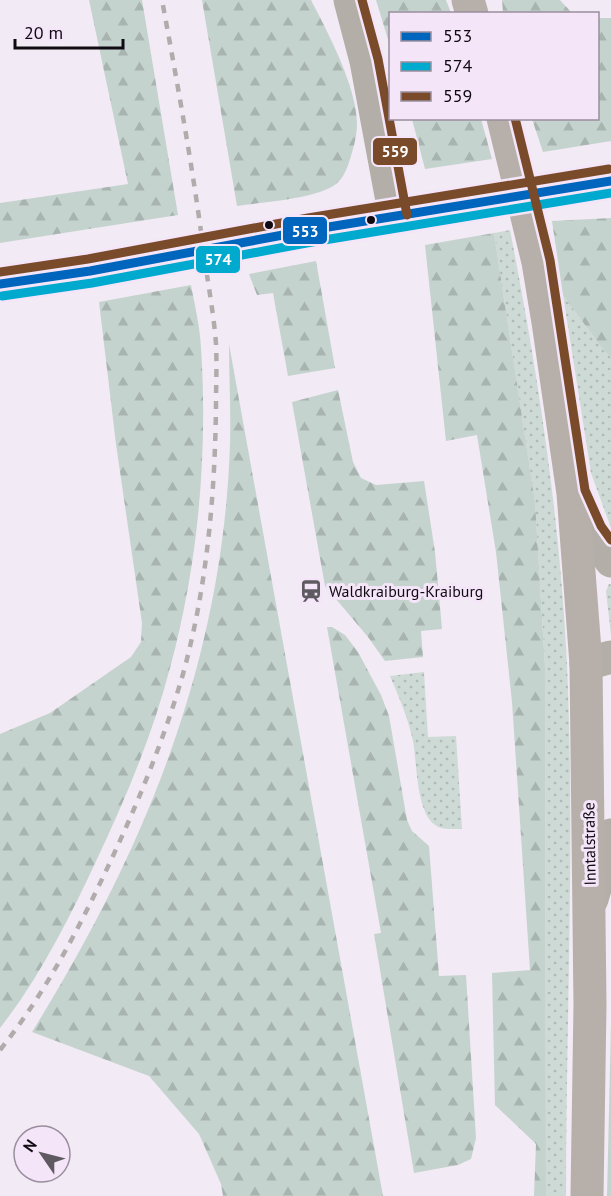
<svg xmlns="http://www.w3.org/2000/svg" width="611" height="1196" font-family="'PT Sans',sans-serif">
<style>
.grass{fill:url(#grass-dots)}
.forest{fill:url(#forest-firs)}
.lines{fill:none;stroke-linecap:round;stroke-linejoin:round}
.minor{stroke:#b3aea7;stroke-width:33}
.major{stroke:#b6afaa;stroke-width:33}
.rail{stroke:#b1acab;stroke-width:4.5;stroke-dasharray:8 8;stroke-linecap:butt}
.minor-bridge{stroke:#b3aea7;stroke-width:33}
.bus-1-casing{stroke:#f5e5f9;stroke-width:14}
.bus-2-casing{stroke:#f5e5f9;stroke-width:14}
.bus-3-casing{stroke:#f5e5f9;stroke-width:14}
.bus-1{stroke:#0065bd;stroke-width:9}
.bus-2{stroke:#00a9ce;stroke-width:9}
.bus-3{stroke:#7a4b2a;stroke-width:9}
.bus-dot{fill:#100b12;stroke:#f5e5f9;stroke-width:2}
.labels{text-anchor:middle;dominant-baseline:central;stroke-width:6;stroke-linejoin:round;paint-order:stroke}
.poi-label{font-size:16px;fill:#100b12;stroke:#f5e5f9;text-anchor:start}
.street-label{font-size:16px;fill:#100b12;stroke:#f5e5f9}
.line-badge{stroke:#f5e5f9;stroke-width:2}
.badge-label{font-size:16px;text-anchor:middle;font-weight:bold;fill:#fff}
</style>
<defs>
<pattern id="grass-dots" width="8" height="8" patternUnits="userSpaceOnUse" patternTransform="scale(1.5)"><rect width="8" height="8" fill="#cedad5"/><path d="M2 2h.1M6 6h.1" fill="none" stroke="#b0bab6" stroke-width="1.8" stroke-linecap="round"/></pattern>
<pattern id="forest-firs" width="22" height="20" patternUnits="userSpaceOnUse" patternTransform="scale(1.5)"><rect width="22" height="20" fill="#c5d3ce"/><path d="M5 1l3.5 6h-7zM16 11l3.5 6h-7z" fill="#a8b4b0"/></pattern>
</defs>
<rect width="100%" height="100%" fill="#f2eaf4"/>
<g class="grass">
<path d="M510 230C538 374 560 518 567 665 575 842 566 1019 566 1196H546L545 666 535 503 494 233Z"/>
<path d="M563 295 604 351 611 357V528L591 473Z"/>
<path d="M609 584H611V635L606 591Z"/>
<path d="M424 672 428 737 456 736 462 829C453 829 442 830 435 825 416 812 417 762 413 741 408 718 399 697 390 676Z"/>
</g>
<g class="forest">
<path d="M89 0H142L178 215 0 243V203L128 184Z"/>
<path d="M202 0H311C328 33 357 87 357 124 357 135 354 146 351 156 348 166 344 178 336 184 317 199 262 202 237 206Z"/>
<path d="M376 0H446L451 13 390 14V46Z"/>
<path d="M502 0H560L571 12 578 13H503Z"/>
<path d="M598 18H611V141L543 152 532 119 598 118Z"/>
<path d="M412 119H481L492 159 425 169Z"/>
<path d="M611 218V357L604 351 563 295 552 221Z"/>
<path d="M494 233 535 502 545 666 546 1196H534L536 1144 495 1105 492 973 530 970 512 702 496 552 477 435 446 441 425 245Z"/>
<path d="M316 261 335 368 288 376 273 293 257 295 249 274Z"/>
<path d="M191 285C195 306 200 327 201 348 208 455 198 565 170 668 153 733 126 798 97 859 70 917 40 977 0 1028V734L50 713 131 657 141 642 142 623 116 444 99 302Z"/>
<path d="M229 344 383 1196H223L221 1184 199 1134 149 1076 32 1032C145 850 223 661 230 444 231 411 229 377 229 344Z"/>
<path d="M338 390 353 462 361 478 376 485 424 481 435 552 442 629 421 631 423 657 385 661 368 637 325 586 292 402Z"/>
<path d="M327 627H332L345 635 358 652 381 695 389 716 407 820 412 831 429 846 439 976 466 975 476 1138 471 1159 458 1165 414 1173 374 934 381 933Z"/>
<path d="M611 1024V1196H607Z"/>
</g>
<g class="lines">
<g class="minor">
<path d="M350 0 366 61 395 217"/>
<path d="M585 184 611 181"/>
<path d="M279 237 458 206"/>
<path d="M0 284 105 268"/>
<path d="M574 495 591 532 611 561"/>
<path d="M586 664 611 657"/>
<path d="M592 899 611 835"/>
</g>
<g class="major">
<path d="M468 0 472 14"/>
<path d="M503 118 538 262 548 322 573 493 586 664 590 1005 587 1196"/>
</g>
<path class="rail" d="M0 1050C43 996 75 936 104 875 135 810 163 743 183 674 207 587 215 495 216 405 216 385 217 365 216 344 214 317 209 289 205 262 194 174 178 87 162 0"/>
<g class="minor-bridge">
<path d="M458 206 585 184"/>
<path d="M105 268 279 237"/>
</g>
<g class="bus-1-casing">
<path id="bus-1" d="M0 284 90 271 310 230 611 181"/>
</g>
<g class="bus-2-casing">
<path id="bus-2" d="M2 296 92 283 312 242 611 193"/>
</g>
<g class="bus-3-casing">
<g id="bus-3">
<path d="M362 0 378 59 407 215"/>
<path d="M515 118 550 260 585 490 601 526 611 540"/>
<path d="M0 272 88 259 308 218 609 169"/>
</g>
</g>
<use href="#bus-1" class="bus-1"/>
<use href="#bus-2" class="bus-2"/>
<use href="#bus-3" class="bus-3"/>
</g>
<defs>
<g id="station-bare" transform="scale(1.8)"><path d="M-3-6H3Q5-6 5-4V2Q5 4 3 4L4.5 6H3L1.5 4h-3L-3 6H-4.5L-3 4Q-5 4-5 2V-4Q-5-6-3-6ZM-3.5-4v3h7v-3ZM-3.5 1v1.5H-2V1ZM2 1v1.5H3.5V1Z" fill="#5f5961" stroke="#f5e5f9" stroke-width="2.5" paint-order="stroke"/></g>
</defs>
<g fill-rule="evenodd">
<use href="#station-bare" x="311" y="591"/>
</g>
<g class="bus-dot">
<circle cx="371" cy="220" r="5"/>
<circle cx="269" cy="225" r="5"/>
</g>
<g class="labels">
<g class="poi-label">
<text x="329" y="591">Waldkraiburg-Kraiburg</text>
</g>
<g class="street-label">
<text transform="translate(589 844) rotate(-91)">Inntalstraße</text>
</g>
</g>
<g class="line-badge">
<rect x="372" y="137" width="46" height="29" rx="6" fill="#7a4b2a"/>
<rect x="282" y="216" width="46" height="29" rx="6" fill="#0065bd"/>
<rect x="195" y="245" width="46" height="29" rx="6" fill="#00a9ce"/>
</g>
<g class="badge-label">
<text x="395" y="157">559</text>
<text x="305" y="237">553</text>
<text x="218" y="265">574</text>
</g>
<rect x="389" y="12" width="210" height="108" fill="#f5e5f9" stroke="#998e9d" stroke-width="1.5"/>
<rect x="401" y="32" width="30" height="9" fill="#0065bd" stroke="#998e9d" stroke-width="1.5"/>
<text x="443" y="42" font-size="18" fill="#100b12">553</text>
<rect x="401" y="62" width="30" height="9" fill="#00a9ce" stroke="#998e9d" stroke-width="1.5"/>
<text x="443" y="72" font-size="18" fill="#100b12">574</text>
<rect x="401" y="92" width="30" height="9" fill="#7a4b2a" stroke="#998e9d" stroke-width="1.5"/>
<text x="443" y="102" font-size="18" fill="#100b12">559</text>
<g transform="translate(42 1154) rotate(305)"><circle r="28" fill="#f5e5f9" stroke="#998e9d" stroke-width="1.5"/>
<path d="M0-4.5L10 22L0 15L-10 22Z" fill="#5f5961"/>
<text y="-9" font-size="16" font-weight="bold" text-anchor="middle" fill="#100b12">N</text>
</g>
<path d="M15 39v9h108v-9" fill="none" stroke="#100b12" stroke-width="3"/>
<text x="24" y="39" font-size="18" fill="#100b12" stroke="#f5e5f9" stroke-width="4.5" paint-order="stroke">20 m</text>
</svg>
